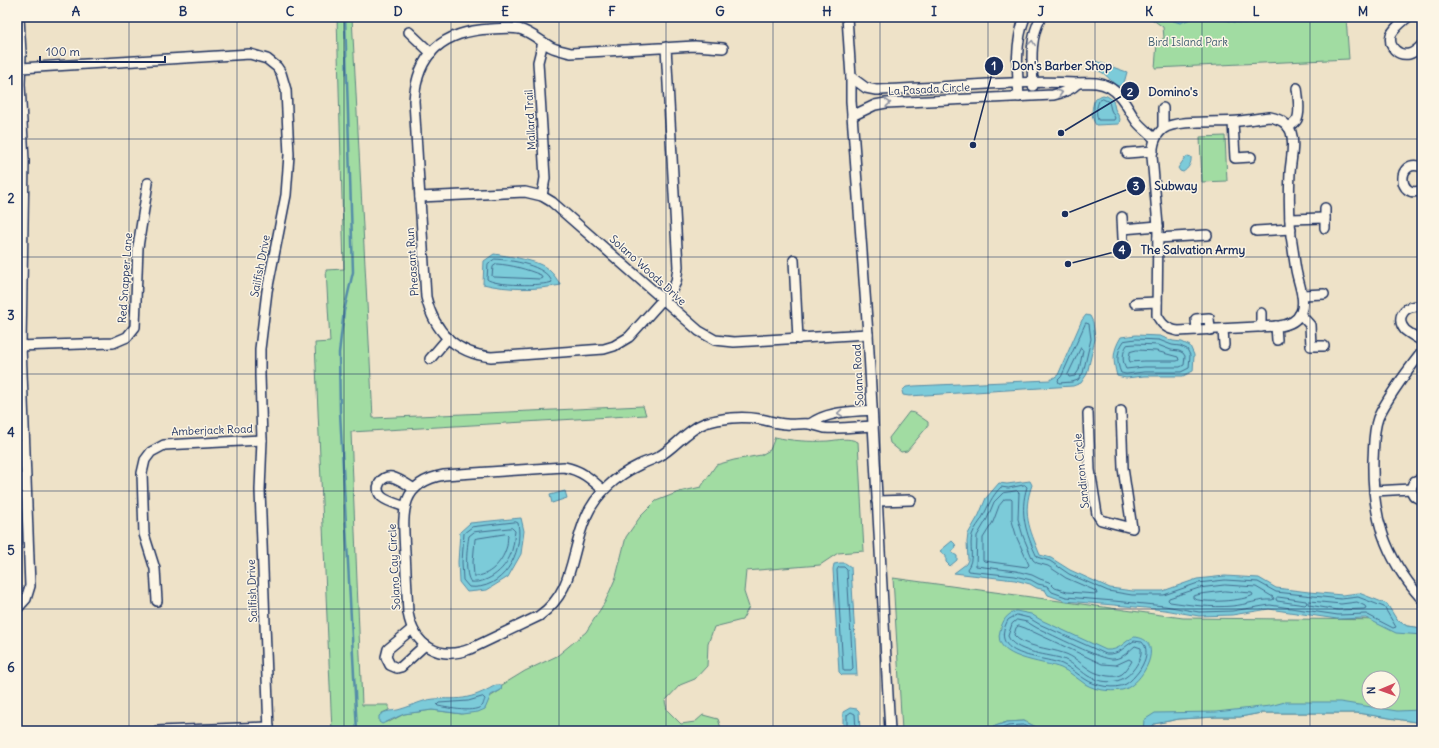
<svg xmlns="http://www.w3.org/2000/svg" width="1439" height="748" font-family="Delius,sans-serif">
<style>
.green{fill:#a1dca2;stroke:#5e8680;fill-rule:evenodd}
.water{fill:#7ccbd9;stroke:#558da8}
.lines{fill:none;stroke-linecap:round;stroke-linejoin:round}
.shore{stroke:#426d8f;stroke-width:1}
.stream{stroke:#558da8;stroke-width:2.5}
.minor-casing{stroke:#1b2f5e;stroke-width:12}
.minor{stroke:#fcf5e5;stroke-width:9}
.oneway{stroke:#8c92a2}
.grid{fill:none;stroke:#1b2f5e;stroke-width:1;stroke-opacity:0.55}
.labels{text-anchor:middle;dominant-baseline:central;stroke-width:3;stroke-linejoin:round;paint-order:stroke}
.park-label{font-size:11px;fill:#3c5a6f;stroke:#fcf5e5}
.street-label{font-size:11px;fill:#1b2f5e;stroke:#fcf5e5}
.leader{fill:none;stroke:#1b2f5e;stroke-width:1.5}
.callout-dot{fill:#1b2f5e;stroke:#fcf5e5;stroke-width:1.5}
.mark-label{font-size:12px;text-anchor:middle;font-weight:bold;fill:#fff}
.callout-label{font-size:12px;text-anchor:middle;font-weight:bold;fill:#1b2f5e;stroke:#fcf5e5;stroke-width:3;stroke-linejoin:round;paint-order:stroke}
.neatline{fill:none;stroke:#1b2f5e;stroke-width:1.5}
.grid-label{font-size:13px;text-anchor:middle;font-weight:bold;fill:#1b2f5e}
</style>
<rect width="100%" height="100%" fill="#eee2c8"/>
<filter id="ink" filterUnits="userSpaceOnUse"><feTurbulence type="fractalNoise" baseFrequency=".025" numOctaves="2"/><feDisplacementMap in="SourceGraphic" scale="8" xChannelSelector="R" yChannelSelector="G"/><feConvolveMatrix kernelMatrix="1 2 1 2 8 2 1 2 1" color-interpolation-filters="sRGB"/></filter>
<g filter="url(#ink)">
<g class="green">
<path d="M337 17H352L373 418 643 406 646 415 351 432 362 705H389V710L382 713 389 722 404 714 432 710 462 714 501 690 502 685 525 671 557 656 586 632 605 602 616 577 626 537 640 517 656 501 679 492 701 487 716 465 734 460 761 455 770 450 775 437C792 441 810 442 828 441 839 440 848 437 858 442L864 551 838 553 820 565 746 571 744 592 749 607 742 620 714 627 708 644 707 666 695 679 680 685 665 701 667 710 681 724 695 722 703 715 718 719 722 731H332L315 343 330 342 326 270 344 269Z"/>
<path d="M1149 17H1346L1349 59 1155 68 1157 42 1164 38 1163 27Z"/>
<path d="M1225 136 1227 181 1202 182 1200 137Z"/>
<path d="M909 412 915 413 928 422V426L907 451 901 452 890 443 889 438Z"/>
<path d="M893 578 1183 618 1397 620 1407 626 1422 628V723L1357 713H1261L1240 717H1216L1179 719 1154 724 1149 731H1044L1024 721 1007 722 987 729H969L963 731H902ZM1369 678H1393V702H1369Z"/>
</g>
<g class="water">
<path d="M1161 17H1196L1180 23Z"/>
<path d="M1216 17H1267C1252 28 1233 22 1216 17Z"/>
<path d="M1095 61 1127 72 1124 83 1119 86 1116 85C1108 79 1106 72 1095 70L1093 67V63Z"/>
<path d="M1103 95 1107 96 1113 100 1115 109 1120 119 1119 124 1096 125C1090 116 1092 108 1095 98Z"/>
<path d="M1188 156 1191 157C1192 163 1188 169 1183 172L1180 171 1178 168 1185 158Z"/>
<path d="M494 254C507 256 539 260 549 270 554 274 557 280 561 285 536 290 508 290 483 284L484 261Z"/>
<path d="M1086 315 1090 316 1093 322 1095 339 1087 374 1081 383 1073 386 909 396 903 395 902 391 906 387 914 386 1050 380 1058 375 1082 320Z"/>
<path d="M1136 335 1160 336 1173 341 1182 342 1190 346 1194 355 1193 371 1183 376H1144L1126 378 1117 376C1113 360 1112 352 1121 337Z"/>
<path d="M1030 481 1032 485C1022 513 1029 528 1040 555L1051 558 1070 570 1110 588 1133 591H1163L1197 579 1225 576 1259 578 1276 588 1309 592 1342 595 1359 593 1387 604 1397 620 1407 626 1422 628V635L1396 633 1366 618 1337 619 1269 609 1232 615 1199 616 1165 610 1114 605 1065 601 1048 595 1045 590 1037 588 1030 584 1015 580 954 573 966 564 968 560 967 542 968 534 979 515 986 498 999 483 1007 484Z"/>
<path d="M565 491 567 498 552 503 550 495Z"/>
<path d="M521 518 524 531 521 554 508 577 487 590 467 592 459 582 458 562 460 532 470 523Z"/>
<path d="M952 541 955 544 956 548 951 552 957 556V560L950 566 946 562V556L940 551Z"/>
<path d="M840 563H845L851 567 857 675H842L839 672 833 569 834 564Z"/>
<path d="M1016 611 1031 614 1041 620 1106 650C1120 651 1123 642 1134 637 1168 639 1142 686 1122 690 1109 692 1091 690 1081 681 1074 676 1068 671 1061 668 1044 661 992 659 1000 631 1003 620 1006 615 1016 611Z"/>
<path d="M496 685H502L501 690 491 695 485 709 478 712 462 714 432 710 404 714 382 724 379 722V716C386 709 393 712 401 709 412 706 422 700 434 699 445 698 457 700 468 697 478 695 487 690 496 685Z"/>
<path d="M1285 702H1340L1397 711 1422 710V723L1357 713H1261L1240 717H1216L1179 719 1154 724 1149 731H1143L1144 720 1155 713 1216 712 1270 706Z"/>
<path d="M850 708 857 709 859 711 860 731H843V712Z"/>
<path d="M1024 721 1044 731H963L969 729H987L1007 722Z"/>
</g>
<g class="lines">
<g class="shore">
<path d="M1103 99 1109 102 1111 110 1115 118 1114 120H1098C1096 113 1096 108 1099 101Z"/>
<path d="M495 259C511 260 546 265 552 282 544 286 494 286 487 279L488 264Z"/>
<path d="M497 264C512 265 526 269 541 275L542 278 540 279 494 277 492 276 493 267Z"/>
<path d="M1086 323 1089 324 1091 339 1083 373 1078 380 1072 382 1059 383 1058 380 1061 377Z"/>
<path d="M1136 339 1159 340 1172 345 1180 346 1187 349 1190 355 1189 368 1181 372H1144L1126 374 1121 373C1116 362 1117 350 1124 341Z"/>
<path d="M1136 344 1158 345 1171 350 1179 351 1183 353 1185 356 1184 365 1180 367H1144L1126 369C1122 362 1122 352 1127 345Z"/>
<path d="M1081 348 1083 350 1079 370 1075 376 1069 377 1068 375Z"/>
<path d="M1137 350 1156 351 1178 357 1179 360 1177 361H1144L1130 362 1129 359 1130 352Z"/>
<path d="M1025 485 1027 487C1019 512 1026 534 1037 557L1050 561 1069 574 1108 591 1132 595H1164L1198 583 1225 580 1258 582 1276 592 1341 599 1358 597 1384 607 1396 627 1393 628 1366 614 1338 615 1270 605 1232 611 1199 612 1165 606 1114 601 1066 597 1052 592 1047 586 1038 584 1031 580 1015 576 968 571 967 569C975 559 969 547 972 535 974 528 980 523 983 516 989 505 991 497 1001 487L1008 488Z"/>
<path d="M1017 491 1019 493 1018 519 1023 536 1033 560 1037 563 1048 566 1066 578 1096 591 1097 594 1067 592 1055 588 1049 582 1040 579 1032 575 1016 571 976 566 977 536 987 519 994 502 1003 493Z"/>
<path d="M1005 499H1011L1012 500V521L1017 538 1029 565 1027 567 984 561 983 560V538L993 522 999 506Z"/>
<path d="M516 522 518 523C524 554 502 591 469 587L463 580 462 562 464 533 472 527Z"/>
<path d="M512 528 515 531C514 537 514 544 512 550 508 567 489 584 471 582 464 575 467 546 469 536L474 532Z"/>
<path d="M506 534 508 536C507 540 508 545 506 549 502 562 489 577 474 576L473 562 475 539Z"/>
<path d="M840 567H844L847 570 853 669 851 671H844L843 669 837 570 838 568Z"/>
<path d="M1225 585 1256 587 1273 597 1274 599 1272 600C1259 599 1246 605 1232 606 1211 608 1191 605 1170 602L1168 600 1169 598 1199 588Z"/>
<path d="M1225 591 1252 593 1253 595C1245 601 1201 604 1193 598V596L1201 594Z"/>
<path d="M1278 597 1306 601 1307 603 1305 605 1277 601 1276 599Z"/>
<path d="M1310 601 1341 604 1357 602 1365 606 1366 608 1364 609 1338 610 1309 605 1308 603Z"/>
<path d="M1017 615 1029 618 1039 624 1106 654C1120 655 1123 647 1134 641L1142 642 1145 646C1148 655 1144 663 1139 671 1135 676 1131 681 1126 684 1115 690 1095 686 1085 679 1077 674 1071 668 1062 664 1042 656 987 657 1008 620Z"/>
<path d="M1017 620 1027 622 1037 628C1052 634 1102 661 1114 659 1123 658 1129 651 1135 646L1141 648C1142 656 1138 664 1133 670 1122 685 1103 684 1088 676 1079 670 1071 661 1060 658 1045 654 1014 652 1008 636L1012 624Z"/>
<path d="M1019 626 1025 628 1102 664 1116 665 1129 659 1132 661C1129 666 1126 671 1122 674 1115 679 1099 675 1092 671 1082 665 1074 656 1063 653 1049 648 1023 647 1014 635L1016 628Z"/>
<path d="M483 697 485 699C485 699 483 704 483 705 476 714 448 708 438 706L437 705 439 703 468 701Z"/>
<path d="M847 731V715L851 712 855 714 856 731"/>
<path d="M995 731 1008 726 1023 725 1035 731"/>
</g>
<path class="stream" d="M345 17 353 272 344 311 339 353 340 412 357 731"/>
<g class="minor-casing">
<g id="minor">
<path d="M847 17 851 77V101L868 334 890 731"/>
<path d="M1408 17C1402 22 1394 28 1391 35 1388 47 1398 56 1409 54 1414 53 1418 49 1422 45"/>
<path d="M409 32 431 53"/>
<path d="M666 47 678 267 676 282 673 288 629 337 614 346 604 349 491 357C455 353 434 331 426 297L414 101C417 53 443 31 491 29 500 29 510 27 519 29 531 32 540 41 551 47 557 50 564 51 571 53L695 46 723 48"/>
<path d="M21 68 250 54 267 59 277 67 281 73 286 90 289 155 286 195 267 291 260 349V375L262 440 260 490 269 731"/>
<path d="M851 77 866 88 876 90C942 88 1010 80 1076 83 1088 83 1098 81 1109 87 1123 95 1128 110 1137 122 1142 128 1149 133 1155 139"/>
<path d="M1033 86C1032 62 1029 39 1041 17"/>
<path d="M1019 97C1017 70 1015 42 1025 17"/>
<path d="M1163 108V128"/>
<path d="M852 116 875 105 886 103 1053 95C1063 93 1071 90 1078 83"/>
<path d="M1270 117C1279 119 1287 122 1291 132 1295 144 1291 159 1290 172 1289 193 1289 215 1291 236 1293 247 1294 259 1296 270 1298 282 1306 299 1301 312 1297 321 1288 325 1279 326L1178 331C1167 329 1162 325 1157 315L1158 226 1152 156C1153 146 1154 136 1163 129 1176 119 1222 123 1239 121 1249 120 1260 118 1270 117Z"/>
<path d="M1233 122 1235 158 1251 157"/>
<path d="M1288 127C1291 125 1294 124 1296 121 1301 115 1298 96 1297 88"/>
<path d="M1127 153 1153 151"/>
<path d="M1422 167C1396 157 1397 201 1422 190"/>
<path d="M542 196 545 178 538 62 543 42"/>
<path d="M420 197 525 192 542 196 552 202 699 331 715 340 734 342 868 334"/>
<path d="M1325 208V228"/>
<path d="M1122 217 1123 238"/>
<path d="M1290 219 1325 218"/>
<path d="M1123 229 1158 226"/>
<path d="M1256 231 1291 229"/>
<path d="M1158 238 1207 235"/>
<path d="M794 260 798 339"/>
<path d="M1302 295 1324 294"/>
<path d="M1135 303 1157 302"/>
<path d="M1422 307C1406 303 1394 317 1405 330 1410 334 1417 338 1422 341"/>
<path d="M1261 313V327"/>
<path d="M1300 314 1310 325 1311 346H1324"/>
<path d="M1276 326 1277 340"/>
<path d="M1223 329 1224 345"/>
<path d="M1197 330 1196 319 1209 318 1210 330"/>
<path d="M17 346 113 343 127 337 135 327 138 247 148 183"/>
<path d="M430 359 448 338"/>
<path d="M1088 413 1090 470 1097 514 1101 520 1105 521 1132 528 1123 468 1121 411"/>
<path d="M810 424C828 411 850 412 872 410"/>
<path d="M1422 479 1415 481C1408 489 1412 498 1422 499"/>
<path d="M603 490C591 479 581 470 564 467L444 475C398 483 403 515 405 552 406 572 407 593 408 613 414 646 439 661 470 649L539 616C575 591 570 553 586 517 596 494 616 476 639 465 645 462 652 460 658 457 675 448 686 430 705 423 721 418 742 416 759 419 768 420 777 424 786 424 794 425 802 423 810 424 815 425 820 427 825 428 840 429 857 427 873 426"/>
<path d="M1374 491 1411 489"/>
<path d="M877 501 911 500"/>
<path d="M405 507C398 504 388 502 382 497 373 489 381 475 392 477 400 479 408 485 414 489"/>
<path d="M1421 598C1384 556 1372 516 1373 460 1374 446 1373 432 1378 418 1387 398 1408 370 1422 352"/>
<path d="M157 601 155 569 144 534 142 473 145 460 151 452 164 445 262 440"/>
<path d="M17 609 26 599 30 586 21 346 24 161 20 84 21 54 19 17"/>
<path d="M412 629 388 649 386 657 390 665 397 668 401 667 425 645"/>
<path d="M157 731 269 727"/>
</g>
</g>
<use href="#minor" class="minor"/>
</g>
<defs><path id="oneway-chevron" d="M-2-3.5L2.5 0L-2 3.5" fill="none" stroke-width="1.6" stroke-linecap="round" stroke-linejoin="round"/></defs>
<g class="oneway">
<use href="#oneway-chevron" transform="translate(1032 43) rotate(-82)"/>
<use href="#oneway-chevron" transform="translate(1060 93) rotate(-16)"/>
<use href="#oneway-chevron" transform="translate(888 103) rotate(-5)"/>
<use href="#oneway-chevron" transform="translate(840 413) rotate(174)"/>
</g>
</g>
<path class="grid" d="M129 17V731M237 17V731M344 17V731M451 17V731M559 17V731M666 17V731M773 17V731M880 17V731M988 17V731M1095 17V731M1202 17V731M1310 17V731M17 139H1422M17 257H1422M17 374H1422M17 491H1422M17 609H1422"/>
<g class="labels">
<g class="park-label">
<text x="1188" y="42">Bird Island Park</text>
</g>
<g class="street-label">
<text transform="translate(929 89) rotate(-3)">La Pasada Circle</text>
<text transform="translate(530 120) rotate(-93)">Mallard Trail</text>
<text transform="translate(412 262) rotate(-94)">Pheasant Run</text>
<text transform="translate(260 266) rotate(-79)">Sailfish Drive</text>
<text transform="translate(648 270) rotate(42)">Solano Woods Drive</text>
<text transform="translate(125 278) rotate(-86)">Red Snapper Lane</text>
<text transform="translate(858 375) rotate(-93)">Solana Road</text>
<text transform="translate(212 430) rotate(-2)">Amberjack Road</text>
<text transform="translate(1081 471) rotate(-96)">Sandiron Circle</text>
<text transform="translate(394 567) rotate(-93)">Solano Cay Circle</text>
<text transform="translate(252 591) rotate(-92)">Sailfish Drive</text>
</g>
</g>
<path class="leader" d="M973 145L994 66M1061 133L1130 91M1065 214L1136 186M1068 264L1122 250"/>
<g class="callout-dot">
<circle cx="973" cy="145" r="4"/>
<circle cx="1061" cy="133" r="4"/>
<circle cx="1065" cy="214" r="4"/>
<circle cx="1068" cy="264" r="4"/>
<circle cx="994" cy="66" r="10"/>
<circle cx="1130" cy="91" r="10"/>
<circle cx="1136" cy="186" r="10"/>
<circle cx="1122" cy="250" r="10"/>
</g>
<g class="mark-label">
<text x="994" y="70">1</text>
<text x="1130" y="96">2</text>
<text x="1136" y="190">3</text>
<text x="1122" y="254">4</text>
</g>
<g class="callout-label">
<text x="1062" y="70">Don's Barber Shop</text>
<text x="1173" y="96">Domino's</text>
<text x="1176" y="190">Subway</text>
<text x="1193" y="254">The Salvation Army</text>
</g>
<rect width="1439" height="748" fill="none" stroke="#fcf5e5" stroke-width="44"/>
<g transform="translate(1381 690) rotate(268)"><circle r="19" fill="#fcf5e5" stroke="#a2a6af"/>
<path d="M0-3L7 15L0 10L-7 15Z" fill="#d1495b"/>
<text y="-6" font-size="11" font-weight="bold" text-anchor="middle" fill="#1b2f5e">N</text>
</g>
<path d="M40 56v6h125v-6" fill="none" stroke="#1b2f5e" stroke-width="2"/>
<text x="46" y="56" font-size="12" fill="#1b2f5e" stroke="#fcf5e5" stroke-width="3" paint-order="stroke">100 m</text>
<rect x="22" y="22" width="1395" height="704" class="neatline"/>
<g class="grid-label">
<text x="76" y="16">A</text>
<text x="183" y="16">B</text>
<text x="290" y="16">C</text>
<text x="398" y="16">D</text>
<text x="505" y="16">E</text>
<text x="612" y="16">F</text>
<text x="720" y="16">G</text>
<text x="827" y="16">H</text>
<text x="934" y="16">I</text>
<text x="1041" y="16">J</text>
<text x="1149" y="16">K</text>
<text x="1256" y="16">L</text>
<text x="1363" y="16">M</text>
<text x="11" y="85">1</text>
<text x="11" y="203">2</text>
<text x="11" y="320">3</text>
<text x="11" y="437">4</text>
<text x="11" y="555">5</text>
<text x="11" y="672">6</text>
</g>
</svg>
